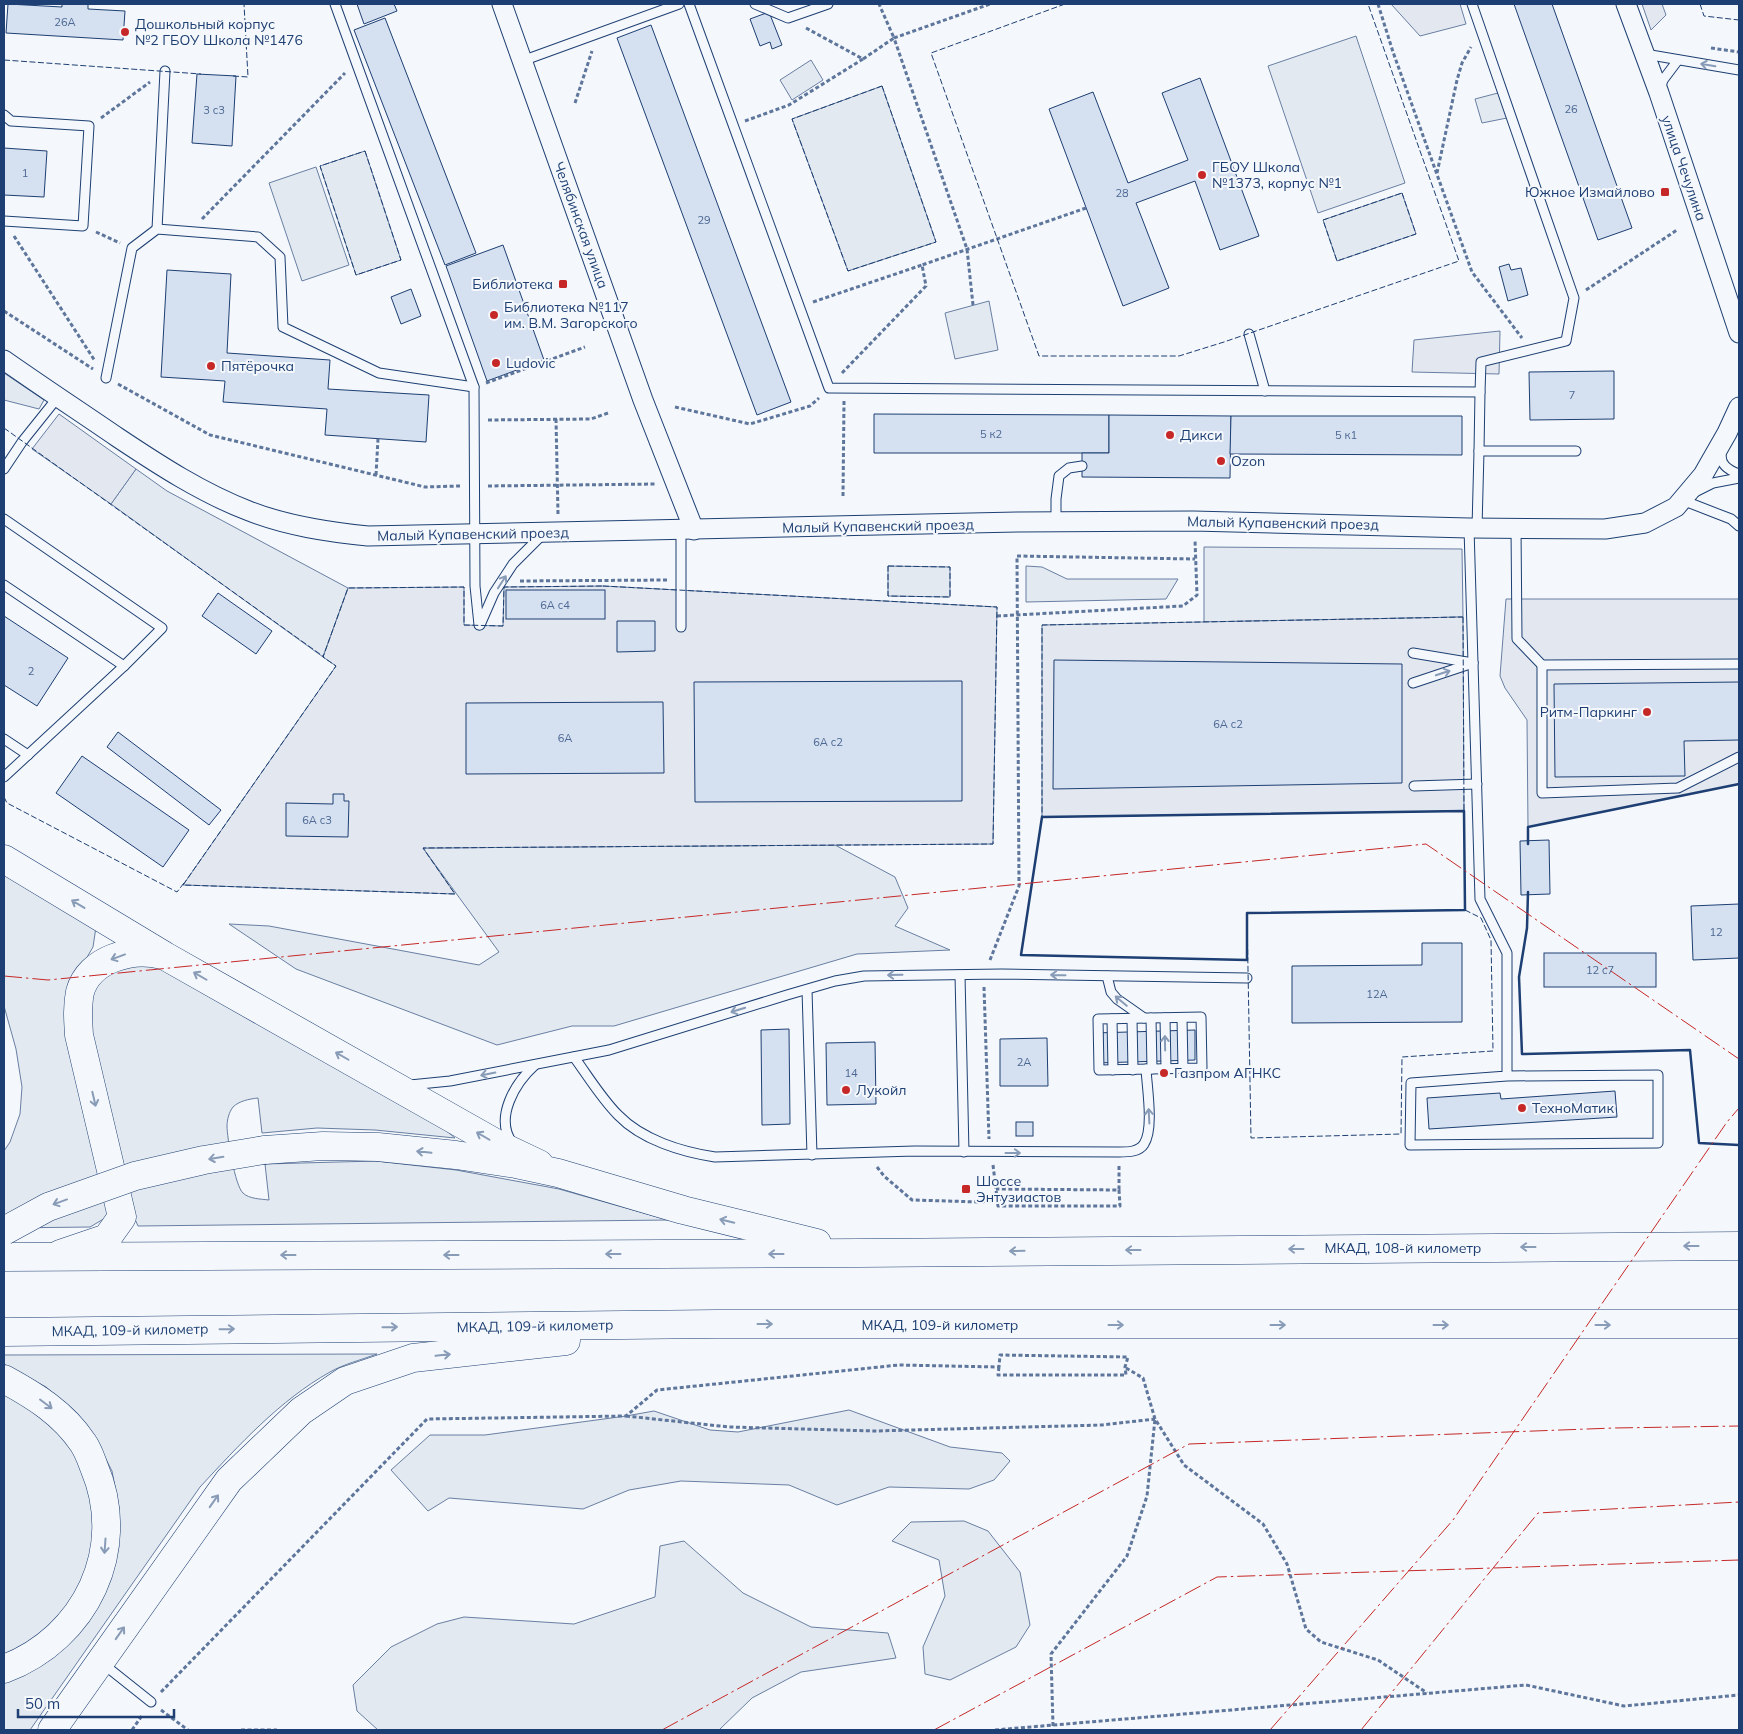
<svg xmlns="http://www.w3.org/2000/svg" width="1743" height="1734" font-family="Mulish,sans-serif">
<style>
.green{fill:#e3e9f0;stroke:#687fa3}
.parking{fill:#e3e8f0;stroke:#687fa3}
.building{fill:#d5e0f0;stroke:#1d3f73}
.lines{fill:none;stroke-linecap:round;stroke-linejoin:round}
.lane-casing{stroke:#1d3f73;stroke-width:11}
.street-casing{stroke:#1d3f73;stroke-width:21}
.primary-casing{stroke:#1d3f73;stroke-width:29}
.highway-casing{stroke:#1d3f73;stroke-width:29}
.path{stroke:#5e769c;stroke-width:3;stroke-dasharray:4 2.5;stroke-linecap:butt}
.lane{stroke:#f4f7fb;stroke-width:9}
.street{stroke:#f4f7fb;stroke-width:19}
.primary{stroke:#f4f7fb;stroke-width:28}
.highway{stroke:#f4f7fb;stroke-width:28}
.highway-bridge-casing{stroke:#1d3f73;stroke-width:29;stroke-linecap:butt}
.highway-bridge{stroke:#f4f7fb;stroke-width:28}
.fence{stroke:#1d3f73;stroke-width:1;stroke-dasharray:6 2.5;stroke-linecap:butt}
.wall{stroke:#1d3f73;stroke-width:2.5}
.power{stroke:#c62828;stroke-width:1;stroke-dasharray:18 4 2.5 4;stroke-linecap:butt}
.oneway{stroke:#889bb7}
.poi-dot{fill:#c62828;stroke:#f4f7fb;stroke-width:2}
.labels{text-anchor:middle;dominant-baseline:central;stroke-width:4;stroke-linejoin:round;paint-order:stroke}
.number-label{font-size:11px;fill:#4b6792}
.poi-label{font-size:14px;fill:#1d3f73;stroke:#f4f7fb;text-anchor:start}
.street-label{font-size:14px;fill:#1d3f73;stroke:#f4f7fb}
</style>
<rect width="100%" height="100%" fill="#f4f7fb"/>
<g class="green">
<path d="M1356 36 1405 183 1318 213 1268 66Z"/>
<path d="M811 60 823 80 792 100 780 80Z"/>
<path d="M882 86 936 242 848 271 792 119Z"/>
<path d="M1498 93 1507 118 1482 123 1475 99Z"/>
<path d="M365 151 401 260 356 275 320 166Z"/>
<path d="M316 167 349 265 302 281 269 183Z"/>
<path d="M1402 193 1416 234 1337 261 1323 220Z"/>
<path d="M989 301 998 350 955 359 945 313Z"/>
<path d="M4 373 44 400 39 409 4 400Z"/>
<path d="M136 469 167 491 348 588 323 657 111 504Z"/>
<path d="M1204 547 1462 549 1463 617 1204 622Z"/>
<path d="M888 566 950 567V597L888 596Z"/>
<path d="M1026 566 1042 567 1067 579H1178L1166 599 1026 602Z"/>
<path d="M835 845 895 877 908 908 895 926 950 950 857 954 614 1026H572L497 1045 296 969 229 924 269 926 479 965 499 952 423 848Z"/>
<path d="M4 871 96 927 93 947 75 978 110 1205 107 1217 90 1227 4 1228V1151L10 1142 20 1114 22 1087 16 1049 4 1006Z"/>
<path d="M155 962 444 1129 455 1138 375 1130 317 1128 262 1133 258 1098C249 1099 239 1101 233 1107 229 1112 227 1120 227 1126 227 1137 235 1186 243 1193 249 1199 261 1199 269 1200L265 1164 375 1161 456 1170 559 1189 668 1220 138 1226 131 1210 87 1031 94 984 107 972Z"/>
<path d="M377 1354C361 1360 344 1364 330 1372 280 1400 239 1445 200 1487L30 1730H4V1680L117 1546 119 1508 112 1471 96 1440 76 1412 46 1387 4 1364V1355Z"/>
<path d="M4 1387 10 1390 76 1448 97 1514 86 1577 54 1624 4 1659Z"/>
<path d="M849 1410 950 1447 1002 1453 1010 1461 994 1480 969 1489 889 1487 837 1505 789 1485 681 1481 629 1490 583 1509 449 1498 428 1511 391 1470 430 1435H485L626 1416 654 1411 710 1430 738 1432Z"/>
<path d="M964 1521 988 1531 1020 1572 1030 1625 1016 1647 950 1680 925 1674 923 1647 945 1596 939 1560 892 1541 911 1522Z"/>
<path d="M684 1541 743 1593 811 1627 888 1633 896 1658 801 1672 752 1698 719 1730H378L357 1711 353 1685 391 1647 437 1624 464 1617 574 1624 655 1597 660 1546Z"/>
</g>
<g class="parking">
<path d="M1391 4H1460L1466 24 1420 36Z"/>
<path d="M1642 4H1662L1666 15 1651 30Z"/>
<path d="M1500 331 1499 374 1412 372 1414 340Z"/>
<path d="M59 414 136 469 111 504 32 449Z"/>
<path d="M603 586 997 607 993 844 423 848 455 894 183 885 336 666 323 657 348 588 464 587V625L503 626 504 587Z"/>
<path d="M1506 599H1739V784L1528 827 1527 720 1505 688 1500 676Z"/>
<path d="M1463 617 1464 811 1042 817V625Z"/>
</g>
<g class="building">
<path d="M8 4 62 7V4H88V9L125 11 123 40 6 33Z"/>
<path d="M357 4H394L397 11 364 24Z"/>
<path d="M1514 4H1552L1632 228 1598 240Z"/>
<path d="M769 12 782 45 772 49 770 42 760 46 750 19Z"/>
<path d="M385 18 476 253 445 265 354 30Z"/>
<path d="M651 25 791 402 757 415 617 38Z"/>
<path d="M197 74 236 76 232 146 192 143Z"/>
<path d="M1200 78 1259 236 1220 250 1195 181 1136 203 1169 288 1123 306 1049 109 1093 92 1128 183 1188 160 1162 93Z"/>
<path d="M4 148 47 151 44 197 4 195Z"/>
<path d="M503 245 544 360 487 381 446 266Z"/>
<path d="M1509 264 1511 270 1521 268 1528 295 1508 301 1499 267Z"/>
<path d="M167 270 231 274 227 353 330 360 328 389 429 395 426 442 325 435 327 409 223 402 225 381 161 377Z"/>
<path d="M411 289 421 316 401 324 391 297Z"/>
<path d="M1614 371V419L1530 420 1529 372Z"/>
<path d="M874 414 1109 415V453H874Z"/>
<path d="M1109 415 1231 416 1230 478 1082 477V453H1109Z"/>
<path d="M1231 416H1462V455L1230 454Z"/>
<rect x="506" y="590" width="99" height="29"/>
<path d="M218 593 272 631 256 654 202 616Z"/>
<path d="M4 616 68 658 37 706 4 685Z"/>
<path d="M617 621H655V651L617 652Z"/>
<path d="M1054 660 1402 664V783L1053 789Z"/>
<path d="M962 681V801L695 802 694 682Z"/>
<path d="M1739 682V740L1684 741 1685 776 1555 777 1554 684Z"/>
<path d="M663 702 664 773 466 774V703Z"/>
<path d="M118 732 221 810 209 825 107 747Z"/>
<path d="M82 756 189 830 163 867 56 793Z"/>
<path d="M333 794H344V801H349L348 837 286 836V803L333 804Z"/>
<path d="M1549 840 1550 894 1521 895 1520 841Z"/>
<path d="M1739 904V958L1693 960 1691 906Z"/>
<path d="M1422 943H1462V1022L1292 1023V966L1422 965Z"/>
<rect x="1544" y="953" width="112" height="34"/>
<path d="M789 1029 790 1124 762 1125 761 1030Z"/>
<path d="M1195 1030V1060L1096 1063 1095 1033Z"/>
<path d="M1047 1038 1048 1086H1000V1039Z"/>
<path d="M875 1042 876 1104 827 1105 826 1043Z"/>
<path d="M1615 1091 1617 1117 1429 1129 1427 1098 1500 1093 1501 1099Z"/>
<rect x="1016" y="1122" width="17" height="14"/>
</g>
<g class="lines">
<g class="lane-casing">
<g id="lane">
<path d="M335 4 474 387 475 586 479 625"/>
<path d="M689 4 829 388 1480 392 1481 362 1566 341 1574 298 1472 4"/>
<path d="M755 4 788 18 828 4"/>
<path d="M1645 54 1739 70"/>
<path d="M522 61 679 4"/>
<path d="M1660 90 1663 80 1678 60"/>
<path d="M4 115 11 121 89 126 83 226 4 221"/>
<path d="M157 229 165 71"/>
<path d="M1249 334 1265 391"/>
<path d="M106 378 132 248 157 229 258 237 280 257 283 327 379 373 474 387"/>
<path d="M1722 450C1718 464 1728 470 1739 474"/>
<path d="M1479 451 1480 392"/>
<path d="M4 469 22 442 58 397"/>
<path d="M1695 492 1713 483 1739 478"/>
<path d="M1682 500 1731 519 1739 526"/>
<path d="M4 519 162 628 124 666"/>
<path d="M1056 522V499L1059 476 1069 468 1082 466"/>
<path d="M1469 528 1480 899 1507 953V1076L1658 1075V1143L1410 1145 1411 1083 1507 1076"/>
<path d="M1477 528 1479 451H1576"/>
<path d="M1516 528 1517 639 1542 665 1739 664"/>
<path d="M681 530V627"/>
<path d="M4 585 124 666 4 777"/>
<path d="M480 625 494 593 513 564 543 534"/>
<path d="M1413 653 1473 663"/>
<path d="M1542 665V793L1678 788 1739 757"/>
<path d="M1413 683 1473 663"/>
<path d="M4 739 28 755"/>
<path d="M1414 786 1477 784"/>
<path d="M960 975 964 1152"/>
<path d="M1107 976 1111 992 1117 999 1144 1018"/>
<path d="M807 990 812 1155"/>
<path d="M1201 1017 1202 1068 1099 1070 1098 1019Z"/>
<path d="M1151 1018 1152 1069"/>
<path d="M1165 1018 1166 1069"/>
<path d="M1182 1018 1183 1069"/>
<path d="M1112 1019 1113 1070"/>
<path d="M1132 1019 1133 1070"/>
<path d="M574 1057C588 1076 601 1098 618 1115 642 1140 682 1152 715 1157L915 1151 1119 1152C1128 1152 1139 1152 1144 1144 1154 1129 1147 1088 1146 1069"/>
<path d="M410 1085 450 1081 609 1050 787 995 835 981 864 976 1002 974 1247 978"/>
<path d="M513 1144C493 1118 516 1082 535 1065"/>
<path d="M102 1663 151 1702"/>
</g>
</g>
<g class="street-casing">
<g id="street">
<path d="M502 4 643 400 694 530"/>
<path d="M1626 4 1659 93 1739 333"/>
<path d="M4 360C41 386 79 411 117 437 159 465 202 493 249 511 287 526 328 532 368 536L1017 522 1193 521 1469 528 1605 529 1645 523 1676 507 1703 475 1727 433 1739 407"/>
</g>
</g>
<g class="primary-casing">
<g id="primary">
<path d="M4 859 165 956 499 1145 539 1164"/>
<path d="M60 1254 107 1238 122 1217 79 1035C78 1020 77 1006 80 992 89 959 132 947 162 955"/>
<path d="M4 1379C35 1396 63 1413 83 1443 88 1450 91 1459 94 1467 129 1549 86 1638 4 1669"/>
</g>
</g>
<g class="highway-casing">
<g id="highway">
<path d="M264 1150 323 1146 378 1147 456 1155 516 1164 558 1173 683 1210 817 1243"/>
<path d="M4 1257 860 1253 1739 1246"/>
<path d="M4 1332 716 1324H1739"/>
<path d="M52 1730 229 1480 301 1411 345 1381 413 1358 566 1341"/>
</g>
</g>
<g class="path">
<path d="M1378 4 1393 52 1472 272 1522 338"/>
<path d="M806 28 863 59 894 38 879 4"/>
<path d="M1711 48 1739 52"/>
<path d="M575 103 592 51"/>
<path d="M101 118 150 82"/>
<path d="M745 121 789 105 863 59"/>
<path d="M1437 173 1457 80 1462 63 1471 47"/>
<path d="M202 219 345 73"/>
<path d="M96 232 120 243"/>
<path d="M14 236 95 361"/>
<path d="M1586 290 1677 230"/>
<path d="M813 302 922 265"/>
<path d="M973 305 967 249 894 38 990 4"/>
<path d="M4 311 93 369"/>
<path d="M842 373 926 286 922 265 1086 208"/>
<path d="M486 383 585 347"/>
<path d="M118 384 210 435 425 487 460 486"/>
<path d="M675 407 750 424 810 406 819 398"/>
<path d="M556 419 558 514"/>
<path d="M488 420 591 419 608 413"/>
<path d="M376 475 378 439"/>
<path d="M488 486 655 484"/>
<path d="M843 496 844 401"/>
<path d="M520 581 668 580"/>
<path d="M997 616 1183 606 1197 595 1195 540"/>
<path d="M990 960 1019 886 1017 556 1195 559"/>
<path d="M984 987 989 1139"/>
<path d="M993 1165 998 1206H1120L1119 1190 996 1189"/>
<path d="M1119 1166V1190"/>
<path d="M877 1167 884 1176 912 1200 980 1202 1005 1199"/>
<path d="M1126 1368 1143 1378 1155 1419 1184 1465 1263 1524 1287 1564 1306 1629 1321 1642 1378 1660 1427 1693"/>
<path d="M626 1416 729 1427 875 1431 1102 1425 1155 1419"/>
<path d="M161 1692 427 1419 626 1416 657 1390 899 1365 999 1367 1000 1355 1128 1357 1125 1367 1126 1375H998L999 1367"/>
<path d="M161 1710 188 1730"/>
<path d="M1053 1726 1051 1654 1127 1556 1147 1496 1155 1419"/>
<path d="M132 1730 143 1714"/>
<path d="M241 1730H277"/>
<path d="M995 1730 1526 1685 1624 1706 1739 1695"/>
</g>
<use href="#lane" class="lane"/>
<use href="#street" class="street"/>
<use href="#primary" class="primary"/>
<use href="#highway" class="highway"/>
<g class="highway-bridge-casing">
<path id="highway-bridge" d="M4 1231 48 1207 135 1176 204 1160 264 1150"/>
</g>
<use href="#highway-bridge" class="highway-bridge"/>
<g class="fence">
<path d="M1065 4 931 53 1039 356H1179L1224 342 1459 261 1368 4"/>
<path d="M1700 4 1704 16 1739 20"/>
<path d="M4 60 201 74"/>
<path d="M233 76 248 77 244 4"/>
<path d="M882 86 936 242 848 271 792 119Z"/>
<path d="M365 151 401 260 356 275 320 166Z"/>
<path d="M1402 193 1416 234 1337 261 1323 220Z"/>
<path d="M4 428 324 657"/>
<path d="M888 566 950 567V597L888 596Z"/>
<path d="M603 586 997 607 993 844 423 848 455 894 183 885 336 666 323 657 348 588 464 587V625L503 626 504 587Z"/>
<path d="M1463 617 1464 811 1042 817V625Z"/>
<path d="M4 797 7 803 177 892 184 883"/>
<path d="M1465 910 1481 918 1491 940 1493 1051 1402 1057 1401 1134 1251 1138 1247 913Z"/>
</g>
<g class="wall">
<path d="M1464 811 1465 910 1247 913V960L1021 955 1042 817Z"/>
<path d="M1528 844V827L1739 784"/>
<path d="M1528 892 1527 928 1519 977 1522 1054 1690 1050 1699 1143 1739 1145"/>
</g>
<g class="power">
<path d="M4 976 48 980 1426 844 1739 1059"/>
<path d="M662 1730 1189 1444 1614 1428 1739 1426"/>
<path d="M934 1730 1217 1577 1739 1560"/>
<path d="M1270 1730 1453 1520 1727 1122 1739 1108"/>
<path d="M1361 1730 1538 1513 1739 1502"/>
</g>
</g>
<defs><path id="oneway-shaft" d="M-6 0H5M1.5-3L5.5 0L1.5 3" fill="none" stroke-width="1.6" stroke-linecap="round" stroke-linejoin="round" transform="scale(1.25)"/></defs>
<g class="oneway">
<use href="#oneway-shaft" transform="translate(1708 65) rotate(-171)"/>
<use href="#oneway-shaft" transform="translate(502 582) rotate(-57)"/>
<use href="#oneway-shaft" transform="translate(1443 673) rotate(-18)"/>
<use href="#oneway-shaft" transform="translate(78 904) rotate(-149)"/>
<use href="#oneway-shaft" transform="translate(118 957) rotate(160)"/>
<use href="#oneway-shaft" transform="translate(895 975) rotate(179)"/>
<use href="#oneway-shaft" transform="translate(1058 975) rotate(-179)"/>
<use href="#oneway-shaft" transform="translate(200 976) rotate(-150)"/>
<use href="#oneway-shaft" transform="translate(1121 1001) rotate(-140)"/>
<use href="#oneway-shaft" transform="translate(738 1010) rotate(163)"/>
<use href="#oneway-shaft" transform="translate(1165 1043) rotate(-91)"/>
<use href="#oneway-shaft" transform="translate(342 1056) rotate(-150)"/>
<use href="#oneway-shaft" transform="translate(488 1074) rotate(169)"/>
<use href="#oneway-shaft" transform="translate(94 1099) rotate(77)"/>
<use href="#oneway-shaft" transform="translate(1149 1116) rotate(-93)"/>
<use href="#oneway-shaft" transform="translate(483 1136) rotate(-150)"/>
<use href="#oneway-shaft" transform="translate(424 1152) rotate(-174)"/>
<use href="#oneway-shaft" transform="translate(1013 1153)"/>
<use href="#oneway-shaft" transform="translate(216 1158) rotate(171)"/>
<use href="#oneway-shaft" transform="translate(60 1202) rotate(160)"/>
<use href="#oneway-shaft" transform="translate(727 1221) rotate(-166)"/>
<use href="#oneway-shaft" transform="translate(1691 1246) rotate(180)"/>
<use href="#oneway-shaft" transform="translate(1528 1247) rotate(180)"/>
<use href="#oneway-shaft" transform="translate(1296 1249) rotate(180)"/>
<use href="#oneway-shaft" transform="translate(1133 1250) rotate(180)"/>
<use href="#oneway-shaft" transform="translate(1017 1251) rotate(179)"/>
<use href="#oneway-shaft" transform="translate(613 1254) rotate(180)"/>
<use href="#oneway-shaft" transform="translate(776 1254) rotate(180)"/>
<use href="#oneway-shaft" transform="translate(288 1255) rotate(180)"/>
<use href="#oneway-shaft" transform="translate(451 1255) rotate(180)"/>
<use href="#oneway-shaft" transform="translate(765 1324)"/>
<use href="#oneway-shaft" transform="translate(1116 1325)"/>
<use href="#oneway-shaft" transform="translate(1278 1325)"/>
<use href="#oneway-shaft" transform="translate(1441 1325)"/>
<use href="#oneway-shaft" transform="translate(1603 1325)"/>
<use href="#oneway-shaft" transform="translate(390 1327) rotate(-1)"/>
<use href="#oneway-shaft" transform="translate(227 1329) rotate(-1)"/>
<use href="#oneway-shaft" transform="translate(443 1355) rotate(-6)"/>
<use href="#oneway-shaft" transform="translate(46 1404) rotate(37)"/>
<use href="#oneway-shaft" transform="translate(214 1501) rotate(-55)"/>
<use href="#oneway-shaft" transform="translate(105 1546) rotate(94)"/>
<use href="#oneway-shaft" transform="translate(120 1633) rotate(-55)"/>
</g>
<g class="poi-dot">
<circle cx="125" cy="32" r="5"/>
<circle cx="1202" cy="175" r="5"/>
<rect x="1660" y="187" width="10" height="10" rx="2.5"/>
<rect x="558" y="279" width="10" height="10" rx="2.5"/>
<circle cx="494" cy="315" r="5"/>
<circle cx="496" cy="363" r="5"/>
<circle cx="211" cy="366" r="5"/>
<circle cx="1170" cy="435" r="5"/>
<circle cx="1221" cy="461" r="5"/>
<circle cx="1647" cy="712" r="5"/>
<circle cx="1164" cy="1073" r="5"/>
<circle cx="846" cy="1090" r="5"/>
<circle cx="1522" cy="1108" r="5"/>
<rect x="961" y="1184" width="10" height="10" rx="2.5"/>
</g>
<g class="labels">
<g class="number-label">
<text x="65" y="22">26А</text>
<text x="1571" y="109">26</text>
<text x="214" y="110">3 с3</text>
<text x="25" y="173">1</text>
<text x="1122" y="193">28</text>
<text x="704" y="220">29</text>
<text x="1572" y="395">7</text>
<text x="991" y="434">5 к2</text>
<text x="1346" y="435">5 к1</text>
<text x="555" y="605">6А с4</text>
<text x="31" y="671">2</text>
<text x="1228" y="724">6A c2</text>
<text x="565" y="738">6А</text>
<text x="828" y="742">6А с2</text>
<text x="317" y="820">6А с3</text>
<text x="1716" y="932">12</text>
<text x="1600" y="970">12 c7</text>
<text x="1377" y="994">12А</text>
<text x="1024" y="1062">2А</text>
<text x="851" y="1073">14</text>
</g>
<g class="poi-label">
<text x="135" y="24">Дошкольный корпус<tspan x="135" dy="16">№2 ГБОУ Школа №1476</tspan></text>
<text x="1212" y="167">ГБОУ Школа<tspan x="1212" dy="16">№1373, корпус №1</tspan></text>
<text x="1655" y="192" text-anchor="end">Южное Измайлово</text>
<text x="553" y="284" text-anchor="end">Библиотека</text>
<text x="504" y="307">Библиотека №117<tspan x="504" dy="16">им. В.М. Загорского</tspan></text>
<text x="506" y="363">Ludovic</text>
<text x="221" y="366">Пятёрочка</text>
<text x="1180" y="435">Дикси</text>
<text x="1231" y="461">Ozon</text>
<text x="1637" y="712" text-anchor="end">Ритм-Паркинг</text>
<text x="1174" y="1073">Газпром АГНКС</text>
<text x="856" y="1090">Лукойл</text>
<text x="1532" y="1108">ТехноМатик</text>
<text x="976" y="1181">Шоссе<tspan x="976" dy="16">Энтузиастов</tspan></text>
</g>
<g class="street-label">
<text transform="translate(1684 168) rotate(71)">улица Чечулина</text>
<text transform="translate(581 225) rotate(70)">Челябинская улица</text>
<text transform="translate(1283 523) rotate(1)">Малый Купавенский проезд</text>
<text transform="translate(878 526) rotate(-1)">Малый Купавенский проезд</text>
<text transform="translate(473 534) rotate(-1)">Малый Купавенский проезд</text>
<text x="1403" y="1248">МКАД, 108-й километр</text>
<text x="940" y="1325">МКАД, 109-й километр</text>
<text transform="translate(535 1326) rotate(-1)">МКАД, 109-й километр</text>
<text transform="translate(130 1330) rotate(-1)">МКАД, 109-й километр</text>
</g>
</g>
<rect width="1743" height="1734" fill="none" stroke="#1d3f73" stroke-width="10"/>
<path d="M18 1709v8h156v-8" fill="none" stroke="#1d3f73" stroke-width="2.5"/>
<text x="25" y="1709" font-size="15" fill="#1d3f73" stroke="#f4f7fb" stroke-width="4" paint-order="stroke">50 m</text>
</svg>
